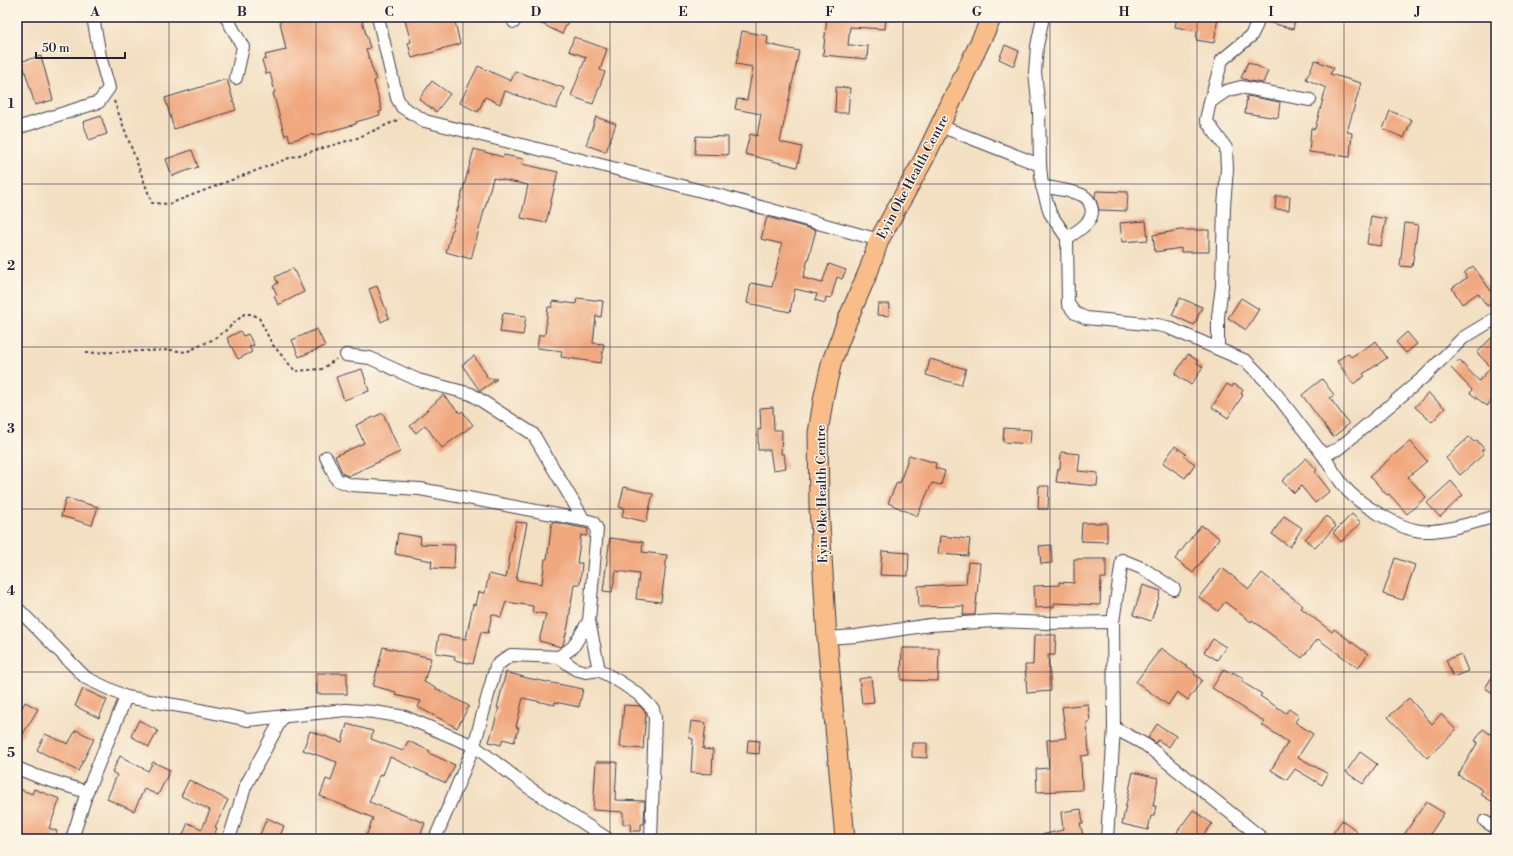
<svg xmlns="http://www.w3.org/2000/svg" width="1513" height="856" font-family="'Libre Bodoni',serif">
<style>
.building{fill:#f0a87f}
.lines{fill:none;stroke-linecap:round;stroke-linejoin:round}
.minor-casing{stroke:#413e4f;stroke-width:14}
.primary-casing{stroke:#413e4f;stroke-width:21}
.path{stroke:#413e4f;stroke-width:2;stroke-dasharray:3 3;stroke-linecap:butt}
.minor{stroke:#fff;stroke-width:12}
.primary{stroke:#f8bd89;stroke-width:19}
.grid{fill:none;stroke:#22223b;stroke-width:1;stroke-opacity:0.55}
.labels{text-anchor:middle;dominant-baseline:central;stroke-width:3;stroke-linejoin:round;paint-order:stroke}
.street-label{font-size:13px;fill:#22223b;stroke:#fcf5e5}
.neatline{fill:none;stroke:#22223b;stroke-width:1.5}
.grid-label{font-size:13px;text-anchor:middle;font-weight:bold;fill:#22223b}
</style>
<rect width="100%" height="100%" fill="#fcf5e5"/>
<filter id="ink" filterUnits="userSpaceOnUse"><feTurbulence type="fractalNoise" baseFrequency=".025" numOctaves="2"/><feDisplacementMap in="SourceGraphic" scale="8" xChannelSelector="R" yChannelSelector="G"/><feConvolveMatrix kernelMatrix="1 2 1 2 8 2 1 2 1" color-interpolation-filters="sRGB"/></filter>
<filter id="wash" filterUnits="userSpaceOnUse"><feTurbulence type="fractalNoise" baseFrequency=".012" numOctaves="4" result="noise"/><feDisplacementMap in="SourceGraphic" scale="16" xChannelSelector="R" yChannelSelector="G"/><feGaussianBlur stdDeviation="0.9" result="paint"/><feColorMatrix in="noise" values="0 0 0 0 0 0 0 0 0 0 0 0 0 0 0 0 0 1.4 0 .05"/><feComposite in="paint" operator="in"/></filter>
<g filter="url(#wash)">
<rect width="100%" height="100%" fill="#f3dfc1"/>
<g id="blocks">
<g class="building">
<path d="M279 17H361L370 48 366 49 376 80 374 81 382 111 379 112 380 115 356 122V124L338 129 313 136V134L290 141 288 134 285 136 273 93 275 92 270 73 266 74 262 60 266 59 265 55 286 50Z"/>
<path d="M404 17H454L460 44 441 49V50L412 58 408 43 411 42Z"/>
<path d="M528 17H570L562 34Z"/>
<path d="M827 17H886L885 29 850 27 848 45 868 46 867 59 823 55Z"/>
<path d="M1177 17H1218L1214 43 1196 40 1197 31 1175 27Z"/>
<path d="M1259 17H1296L1293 29 1264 21Z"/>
<path d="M742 31 768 36 767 44 799 51 780 142 802 147 797 167 745 154 750 134 757 136 761 114 735 109 737 99 747 100 753 67 736 64Z"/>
<path d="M574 37 607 49 600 70 605 72 593 104 571 96 586 57 569 51Z"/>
<path d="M1005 45 1019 51 1014 66 999 59Z"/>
<path d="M41 56 53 100 35 105 22 61Z"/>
<path d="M1315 60 1334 68 1330 74 1361 83 1347 132 1352 133 1350 157 1309 152 1311 128 1315 129 1326 88 1306 79Z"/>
<path d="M1248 62 1268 71 1263 83 1250 81 1241 78Z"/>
<path d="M478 66 511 81 515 71 564 88 556 109 505 91 500 104 485 97 478 112 460 103Z"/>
<path d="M227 79 236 110 174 129 165 98Z"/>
<path d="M432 81 450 94 436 112 419 99Z"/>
<path d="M836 87 850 88 848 113H835Z"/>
<path d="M1247 96 1280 102 1278 118 1245 113Z"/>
<path d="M1390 111 1412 120 1404 138 1383 129Z"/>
<path d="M101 116 107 134 89 140 83 122Z"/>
<path d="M596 117 616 124 606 152 586 145Z"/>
<path d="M696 136 728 137V155L695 154Z"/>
<path d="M474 149 503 157 504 155 523 159 522 164 558 172 546 223 521 218 528 185 493 178 471 259 446 252Z"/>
<path d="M192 150 198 167 172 176 166 159Z"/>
<path d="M1096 191 1128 192 1127 211 1099 210 1095 197Z"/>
<path d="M1276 196H1290L1289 210 1275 209Z"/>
<path d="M1371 216 1386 219 1381 246 1367 244Z"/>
<path d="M767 217 816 230 803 278 822 283 829 264 846 270 842 279 837 277 831 298 826 297 825 303 815 300 817 294 795 289 790 312 747 303 751 283 772 287 782 244 761 239Z"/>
<path d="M1146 221 1148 240 1122 242 1120 223Z"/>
<path d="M1405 223 1418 225 1412 267 1400 266Z"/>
<path d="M1180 230H1209V252H1181V248L1155 252 1153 235Z"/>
<path d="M1473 266 1496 298V300L1487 306 1478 293 1462 304 1452 288 1467 278 1464 273Z"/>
<path d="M293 268 304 292 278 305 274 296 277 295 273 286 278 283 275 277Z"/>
<path d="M377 286 389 318 381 322 369 289Z"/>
<path d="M577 298 603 301 601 317 596 316 593 343 604 344 601 363 561 357 562 351 537 348 539 335H545L548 307H552L553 301 576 304Z"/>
<path d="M1180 298 1202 307 1194 325 1172 315Z"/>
<path d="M1241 298 1259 309 1246 330 1228 318Z"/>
<path d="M878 304H890L889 316 877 315Z"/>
<path d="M503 313 526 316 523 335 500 332Z"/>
<path d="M317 329 325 346 299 357 292 340Z"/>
<path d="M240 331 243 336 248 334 254 345 249 347 252 352 238 359 227 338Z"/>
<path d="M1407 332 1417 344 1406 353 1396 342Z"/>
<path d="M1491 338 1496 343V394L1487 406 1470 393 1472 390 1451 368 1459 360 1479 381 1491 367 1477 353Z"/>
<path d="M1376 341 1387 358 1363 374 1365 376 1353 384 1337 361 1348 353 1351 357Z"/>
<path d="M1188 354 1198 361 1197 363 1203 367 1191 385 1175 374Z"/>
<path d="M474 356 486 374 487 378 497 379 480 391 462 365Z"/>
<path d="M930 359 966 369 961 385 926 375Z"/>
<path d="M362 369 369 391 344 400 336 377Z"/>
<path d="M1322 379 1334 395 1330 398 1349 424 1333 437 1302 395Z"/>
<path d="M1227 384 1232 387 1234 384 1243 390 1241 394 1243 395 1228 418 1212 407Z"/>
<path d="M1428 393 1445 408 1432 422 1415 407Z"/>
<path d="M443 395 460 413 462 411 473 425 442 448 425 425 416 433 410 426Z"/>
<path d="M773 407 774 430H782L781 454H784L786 468 773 470 770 450H758V429L761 430 760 408Z"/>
<path d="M383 413 400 452 348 476 343 474 335 456 364 443 356 425Z"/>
<path d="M1004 428 1031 430 1030 444 1003 442Z"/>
<path d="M1469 437 1474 442 1477 440 1484 449 1481 451 1484 454 1460 475 1446 458Z"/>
<path d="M1410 441 1427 461 1408 477 1426 497 1407 514 1389 494 1387 495 1370 476Z"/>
<path d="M1175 446 1186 454 1184 456 1195 464 1185 478 1163 463Z"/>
<path d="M1061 452 1080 454 1078 471 1098 473 1097 486 1056 482 1058 469H1060Z"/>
<path d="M909 455 936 463 935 468 945 471 941 485 932 483 917 516 888 503 897 482 900 483Z"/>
<path d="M1306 458 1317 470 1315 472 1330 491 1315 503 1301 486 1294 493 1282 481Z"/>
<path d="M1451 481 1463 495 1440 517 1427 503Z"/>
<path d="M1039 486H1049L1048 509H1038Z"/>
<path d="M624 487 653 494 646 522 622 516 624 508 619 507Z"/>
<path d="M66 498 98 507 92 525 61 516Z"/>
<path d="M1352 514 1361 523 1341 542 1333 533Z"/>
<path d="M1284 516 1302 528 1290 547 1272 534Z"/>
<path d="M1327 516 1336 526 1315 548 1305 539Z"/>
<path d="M516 522 527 523 516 580 542 584 545 559H547L552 522 588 529 587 536 581 535 577 563H582L580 584H574L568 626 563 645 561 647 539 641 546 614 532 612 533 606 506 602 501 617 492 614 488 633 481 632 473 664 454 660 455 656 436 653 439 635 466 639 473 604 476 605 479 592 485 593 489 574 506 578Z"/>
<path d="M1082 523H1107V542L1081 541Z"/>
<path d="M1201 525 1219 538 1193 573 1175 559Z"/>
<path d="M398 533 421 537 420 544 455 545 454 569 431 568 432 561 395 554Z"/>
<path d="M940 536 970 539 968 556 938 554Z"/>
<path d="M610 538 643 542 642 552 667 555 661 602 636 599 639 574 616 571 612 592 603 591Z"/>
<path d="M1051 545 1052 563 1041 564 1039 546Z"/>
<path d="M882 551 909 553 908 576 880 575Z"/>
<path d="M1395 558 1415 565 1403 600 1383 594Z"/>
<path d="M1074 559H1106V578H1101L1100 605 1054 603V607L1035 608 1034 586 1059 585V582L1074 583Z"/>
<path d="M968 562 980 563 975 615H963L964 606 919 607 918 586 966 584Z"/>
<path d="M1222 568 1249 589 1262 573 1303 606 1301 608 1332 632 1334 629 1368 654 1358 668 1318 639 1302 658 1252 620 1251 622 1225 602 1218 611 1199 597Z"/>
<path d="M1143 585 1161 591 1151 621 1133 615Z"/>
<path d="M1034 635H1056L1055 655H1048L1051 691 1027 693 1025 665H1033Z"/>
<path d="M1213 639 1226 647 1217 660 1204 652Z"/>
<path d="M383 647 431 658 424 682 469 706 457 728 418 707 421 701 395 695 396 692 373 686Z"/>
<path d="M902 648H939L938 681 901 680Z"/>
<path d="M1161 648 1195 672 1194 674 1202 680 1188 700 1177 692 1168 705 1136 682Z"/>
<path d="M1461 654 1468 671 1453 677 1446 660Z"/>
<path d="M1224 669 1232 674 1233 672 1244 679 1242 682 1262 694 1260 696 1286 713 1289 709 1299 716 1295 722 1313 734 1298 757 1328 774 1322 785 1295 769 1287 780 1271 770 1288 742 1262 725 1265 722 1212 688Z"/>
<path d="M1496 671V695L1485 688Z"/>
<path d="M506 672 527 678 583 689 579 707 555 702V705L523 698 516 727 519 728 514 742 503 739 501 745 489 742 499 708H497Z"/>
<rect x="317" y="673" width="30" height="21"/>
<path d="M871 677 874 702 862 703 859 679Z"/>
<path d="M83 689 107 700 99 718 75 706Z"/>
<path d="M1409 698 1432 724 1441 714 1456 730 1427 758 1388 717Z"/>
<path d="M25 702 38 709 17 744V718Z"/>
<path d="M1088 704 1090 722H1087L1089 755 1081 756 1082 790 1037 792 1036 769 1049 768 1047 740 1066 738 1062 707Z"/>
<path d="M624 705 640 706 646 713 643 749 620 747Z"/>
<path d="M139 720 158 731 149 747 131 736Z"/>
<path d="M691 721 706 723 703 749 713 750 712 774 691 773 693 739 689 738Z"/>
<path d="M347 724 373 731 371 739 403 751 408 741 430 751 429 753 455 765 446 783 390 757 383 775 380 774 369 802 425 823 419 839H365L373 818 320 796 326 779 331 781 337 762 303 750 310 731 342 742Z"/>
<path d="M1157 724 1176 736 1169 747 1158 740 1156 743 1148 738Z"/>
<path d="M1483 729 1496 738V804L1480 794 1483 790 1458 775 1478 742 1475 741Z"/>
<path d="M76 730 94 739 78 771 37 750 45 734 68 744Z"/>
<path d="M748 740 760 741 759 754 747 753Z"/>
<path d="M912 743H927V758L912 757Z"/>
<path d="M1360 752 1377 764 1363 784 1346 772Z"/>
<path d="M120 756 148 771 153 762 170 770 158 795 144 789 134 811 107 799 117 775 112 772Z"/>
<path d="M596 762H617L615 800 645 801 644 824H641V831H630L631 824H623V812L593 810Z"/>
<path d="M1133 772 1158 778 1153 806H1156L1154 816H1151L1148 830 1122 824Z"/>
<path d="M189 780 228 800 215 827 217 828 214 835 222 839H181L188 823 202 829 210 810 181 796Z"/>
<path d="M17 788 32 794 34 789 60 799 49 828 57 831 54 839H30L17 834Z"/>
<path d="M1426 802 1444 813 1431 833 1441 839H1401Z"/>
<path d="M1081 809 1083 823H1080L1084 839H1041V835L1063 830 1061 812Z"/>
<path d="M1193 810 1212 824 1201 839H1176L1179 834 1177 832Z"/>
<path d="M267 818 284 826 279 839H258Z"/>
<path d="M1342 820 1357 831 1351 839H1329Z"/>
</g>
</g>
</g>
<g filter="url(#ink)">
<use href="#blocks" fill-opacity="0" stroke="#413e4f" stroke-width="1"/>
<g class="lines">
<g class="minor-casing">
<g id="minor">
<path d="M226 17 243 47 236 78"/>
<path d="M378 17 397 98 402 107 425 121 562 155 721 196 879 240"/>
<path d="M1043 17 1037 46 1035 72 1039 110 1040 165 1042 186 1050 213 1067 238 1068 304 1075 313 1086 318 1157 325 1167 327 1246 361 1267 382 1323 455 1338 449 1425 376 1463 338 1496 318"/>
<path d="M514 22 515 17"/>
<path d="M1210 102 1222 60 1251 36 1257 24"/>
<path d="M940 126 1040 165"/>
<path d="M17 128 99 102 109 88 100 56 93 17"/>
<path d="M1042 186C1055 189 1070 190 1082 195 1086 197 1089 200 1090 204 1098 220 1079 230 1067 238"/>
<path d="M1218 348V317L1222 286 1224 206 1227 169 1226 148 1206 120 1210 102 1226 91 1241 87 1310 100"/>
<path d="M346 355 370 358 418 380 471 394 533 434 584 520 593 522 597 529 589 621 599 670"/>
<path d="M1323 455C1331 467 1339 482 1349 492 1362 505 1398 527 1415 530 1436 535 1476 522 1496 516"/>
<path d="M326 457 337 480 351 485 420 489 584 520"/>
<path d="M17 608 86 678 126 697"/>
<path d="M827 638 856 636 930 625 995 621 1049 623 1113 622"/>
<path d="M559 657 573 647 589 621"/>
<path d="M1114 728 1146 745 1263 839"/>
<path d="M17 768 39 777 87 792"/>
<path d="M1485 821 1496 828"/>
<path d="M72 839 87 792 126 697 186 707 248 720 346 710 374 712 405 717 474 746 528 787 608 839"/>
<path d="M229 839 245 787 283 716"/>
<path d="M435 839 474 746 496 666 511 655 559 657 575 669 586 672 599 670 620 682 638 694 653 709 655 718 651 839"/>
<path d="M1107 839 1114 728 1113 622 1122 560 1144 569 1174 589"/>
</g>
</g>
<g class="primary-casing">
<path id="primary" d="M845 839 827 638 819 507 818 433 824 395 832 361 847 321 869 270 879 240 924 159 992 17"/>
</g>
<g class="path">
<path d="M114 101 152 203 169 204 289 158 357 138 400 119"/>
<path d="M86 353 171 350 186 352 212 340 225 331 244 314H252L259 318 272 344 295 371 322 369 336 359"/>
</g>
<use href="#minor" class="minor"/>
<use href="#primary" class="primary"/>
</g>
</g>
<path class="grid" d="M169 17V839M316 17V839M463 17V839M610 17V839M756 17V839M903 17V839M1050 17V839M1197 17V839M1344 17V839M17 184H1496M17 347H1496M17 509H1496M17 672H1496"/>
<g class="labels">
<g class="street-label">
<text transform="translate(913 177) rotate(-62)">Eyin Oke Health Centre</text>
<text transform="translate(822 494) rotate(-91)">Eyin Oke Health Centre</text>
</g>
</g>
<rect width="1513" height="856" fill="none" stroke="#fcf5e5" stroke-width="44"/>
<path d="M36 52v6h89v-6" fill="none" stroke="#22223b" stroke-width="2"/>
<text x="42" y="52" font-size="12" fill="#22223b" stroke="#fcf5e5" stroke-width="3" paint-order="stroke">50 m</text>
<rect x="22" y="22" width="1469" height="812" class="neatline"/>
<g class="grid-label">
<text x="95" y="16">A</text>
<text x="242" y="16">B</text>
<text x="389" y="16">C</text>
<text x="536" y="16">D</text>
<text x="683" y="16">E</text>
<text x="830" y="16">F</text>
<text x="977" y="16">G</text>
<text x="1124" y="16">H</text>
<text x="1271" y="16">I</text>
<text x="1418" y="16">J</text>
<text x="11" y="108">1</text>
<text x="11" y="270">2</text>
<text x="11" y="433">3</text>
<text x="11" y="595">4</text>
<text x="11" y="757">5</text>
</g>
</svg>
